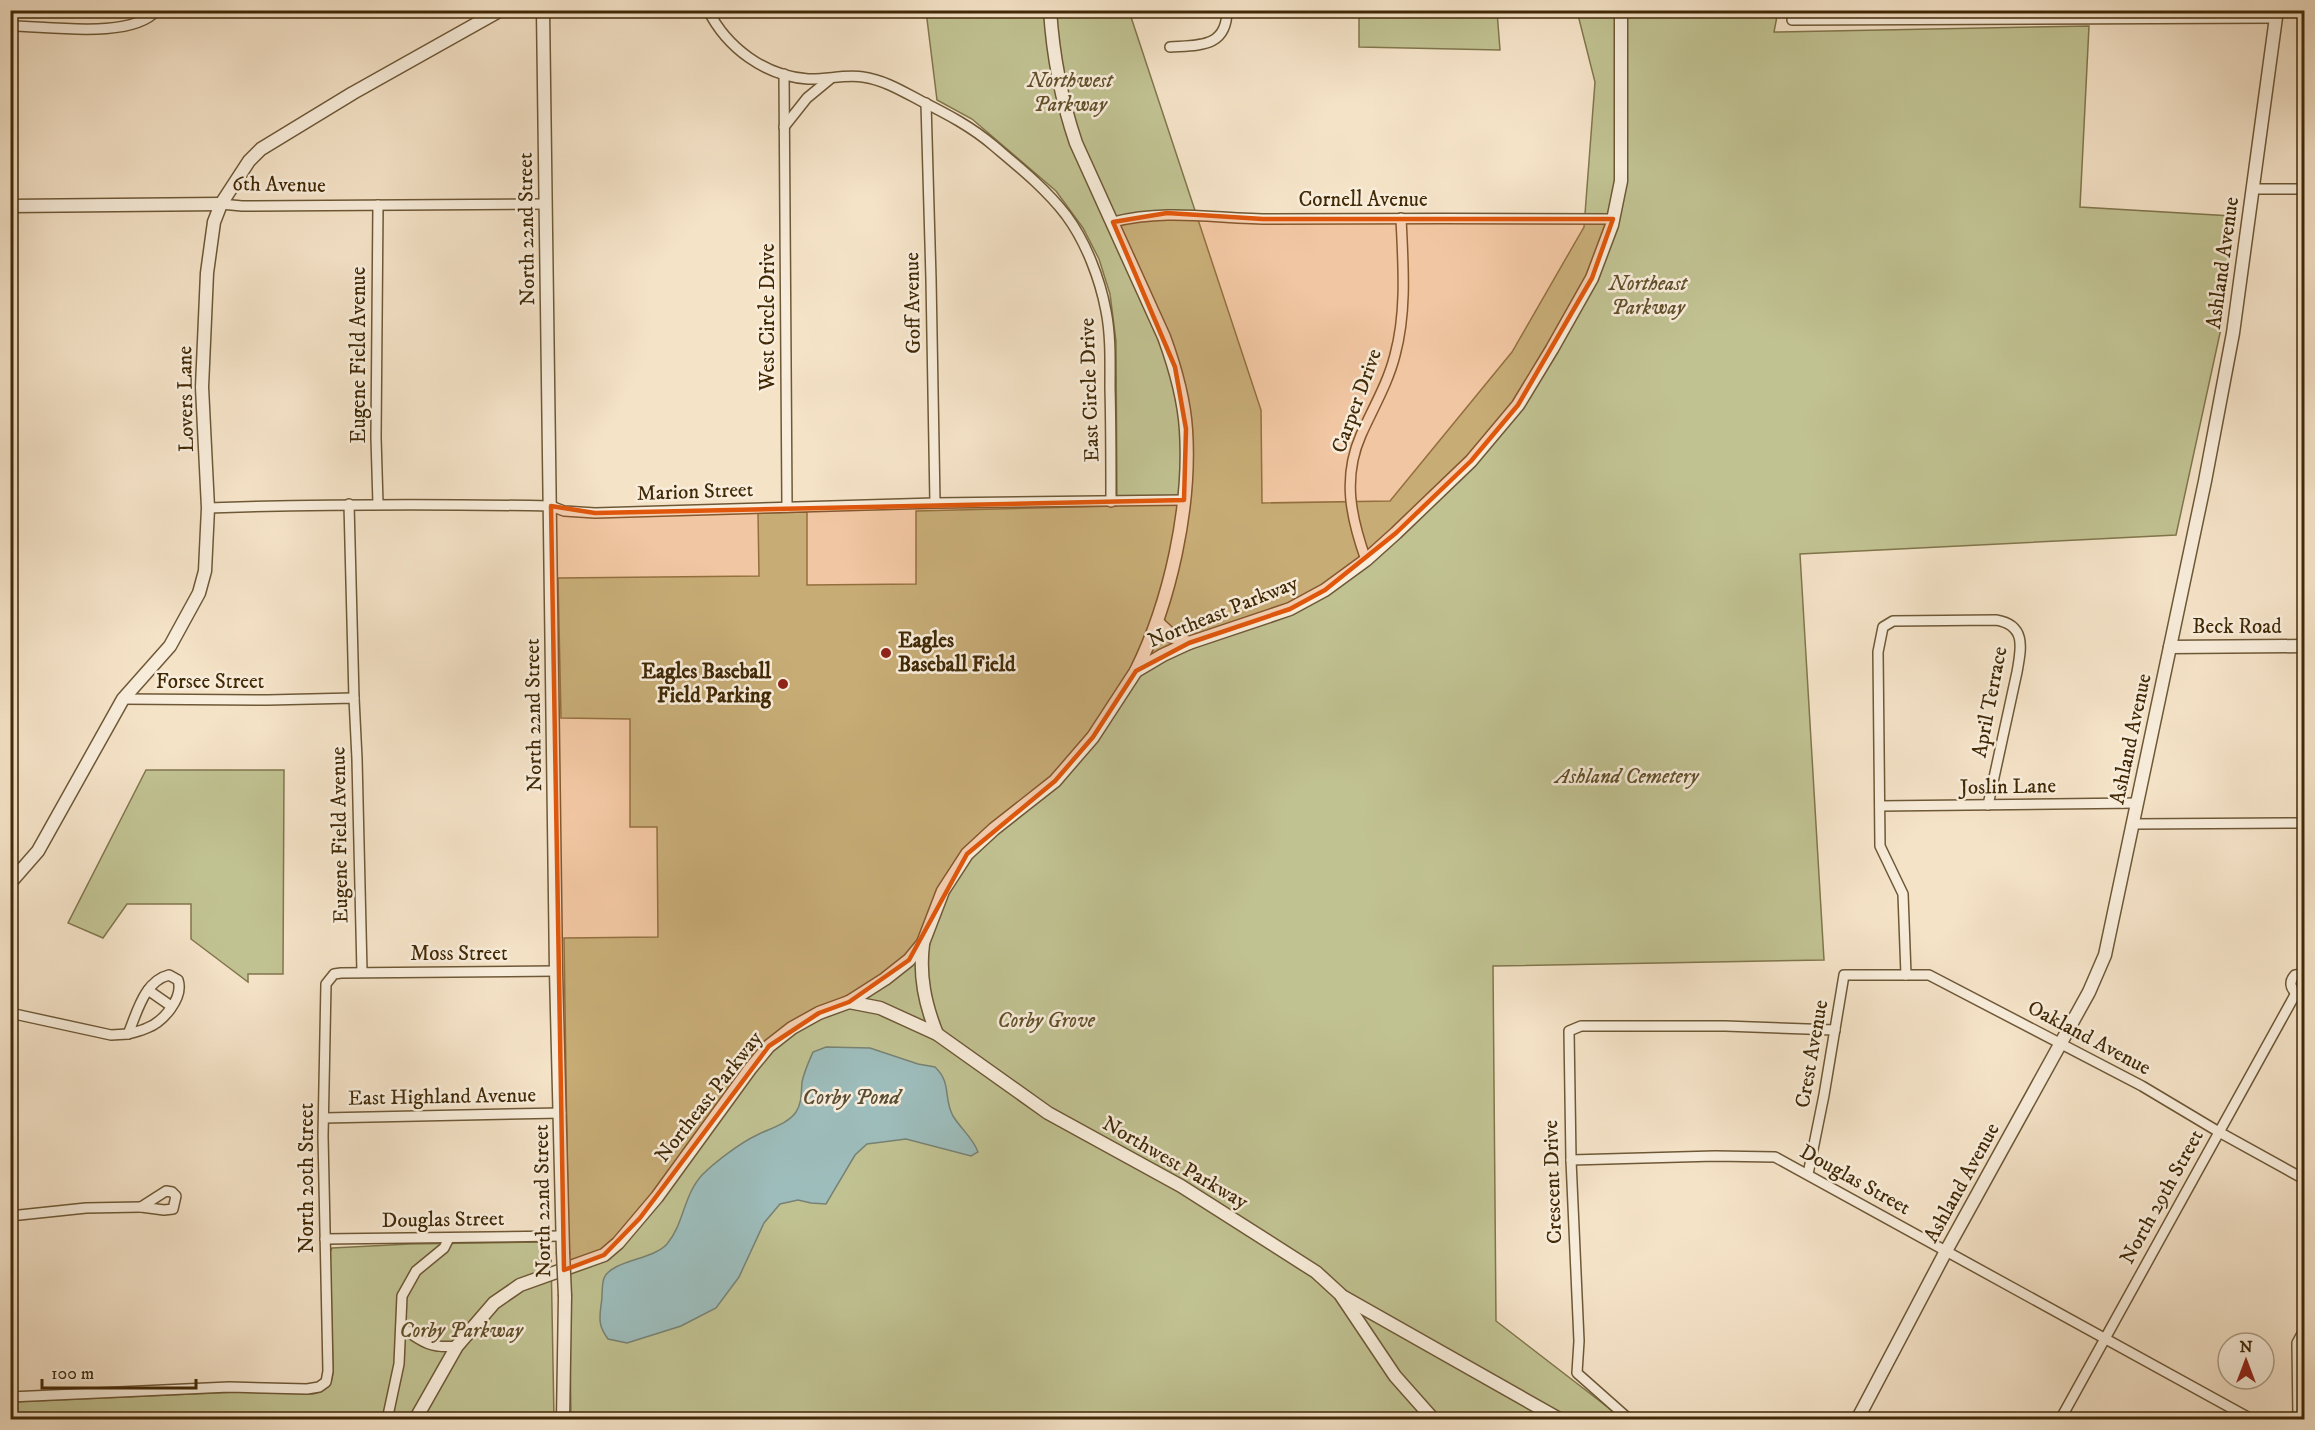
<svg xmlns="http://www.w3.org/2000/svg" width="2315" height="1430" font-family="'IM FELL DW Pica',serif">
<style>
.green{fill:#c1c292;stroke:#81764c;stroke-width:1.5}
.water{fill:#9dbdbc;stroke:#788273;stroke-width:1.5}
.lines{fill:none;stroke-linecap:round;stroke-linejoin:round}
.minor-casing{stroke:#6e5836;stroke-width:12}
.tertiary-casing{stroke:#6e5836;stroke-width:15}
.minor{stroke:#f8eddb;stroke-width:9}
.tertiary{stroke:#f8eddb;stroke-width:12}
.tertiary-bridge-casing{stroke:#6e5836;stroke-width:15;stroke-linecap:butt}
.tertiary-bridge{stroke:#f8eddb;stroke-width:12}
.marked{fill:#e0570c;fill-opacity:0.2;stroke:#e0570c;stroke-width:4.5;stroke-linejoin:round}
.poi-dot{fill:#8f2418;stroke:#f8eddb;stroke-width:2}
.labels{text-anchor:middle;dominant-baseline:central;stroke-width:5;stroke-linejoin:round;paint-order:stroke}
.park-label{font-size:21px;font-style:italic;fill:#614f29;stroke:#f8eddb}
.street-label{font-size:21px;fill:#412906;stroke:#f8eddb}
.poi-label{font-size:21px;font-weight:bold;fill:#412906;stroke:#f8eddb;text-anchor:start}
.water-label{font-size:22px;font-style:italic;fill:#584e34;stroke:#f8eddb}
</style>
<rect width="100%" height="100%" fill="#f5e3c8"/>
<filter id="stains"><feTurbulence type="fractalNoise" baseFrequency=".00333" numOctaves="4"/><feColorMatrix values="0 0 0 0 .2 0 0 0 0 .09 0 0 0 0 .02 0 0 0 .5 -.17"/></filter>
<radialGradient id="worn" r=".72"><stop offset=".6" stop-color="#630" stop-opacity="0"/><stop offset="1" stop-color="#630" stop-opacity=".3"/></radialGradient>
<g class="green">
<path d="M926 11H1129L1261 410 1262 503 1390 501 1512 352 1584 227 1595 82 1577 11H1778L1774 32 2089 26 2080 207 2232 216 2222 324 2176 535 1800 554 1824 960 1493 966 1496 1321 1623 1419H571L564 938 658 937 657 827H630V719L561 718 558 578 759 576 758 513 807 512V585L916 584V511L1117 506 1116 341 1110 294 1099 259 1083 228 1056 191 972 119 937 100Z"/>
<path d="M1359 11H1497L1500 50 1359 47Z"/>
<path d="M146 770H284L283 974H248V982L191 939V904H127L103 938 68 923Z"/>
<path d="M537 1242 549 1246 551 1254 554 1419 11 1420V1402L237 1392 313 1394C326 1391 332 1385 333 1372L330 1252 332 1248 410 1244Z"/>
</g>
<path class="water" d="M826 1047 870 1048 918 1064 935 1067C952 1083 943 1098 953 1116 961 1129 973 1138 978 1152L971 1156 906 1139 867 1144 855 1155 826 1204 811 1203 798 1200 780 1204 764 1223 739 1277 716 1308 681 1326 627 1343 608 1339C599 1327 599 1320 601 1305 603 1296 601 1287 604 1278 612 1260 653 1260 667 1244 684 1224 683 1196 702 1175 715 1162 740 1143 757 1135 768 1129 788 1124 796 1112 802 1103 801 1093 802 1082 804 1072 809 1061 813 1052Z"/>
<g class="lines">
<g class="minor-casing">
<g id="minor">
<path d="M708 10C727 48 765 76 808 79 826 80 845 74 863 77 884 80 902 91 921 101 947 114 972 127 994 146 1020 168 1045 188 1066 215 1086 242 1100 279 1106 311 1111 336 1110 363 1110 388 1111 426 1111 464 1111 502"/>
<path d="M1792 20 2275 18"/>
<path d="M10 26C47 26 132 40 157 10"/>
<path d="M1170 47C1199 45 1227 48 1227 10"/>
<path d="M784 74 787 507"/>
<path d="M926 103 931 279 935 503"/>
<path d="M784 127 807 98 830 79"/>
<path d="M2253 189H2304"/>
<path d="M221 204 242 206 546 204"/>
<path d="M378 205 376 438 378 504"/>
<path d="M1113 222C1167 208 1217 219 1272 219 1386 219 1499 218 1613 219"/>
<path d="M349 504 354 698"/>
<path d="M208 508C322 504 436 504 551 506L564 511 595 513 935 503 1184 500"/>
<path d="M1366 560C1351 518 1342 478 1361 435 1373 408 1388 383 1395 355 1407 311 1403 263 1401 218"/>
<path d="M123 699 268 700 354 698 357 759 362 972"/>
<path d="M1880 806 2137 803"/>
<path d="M2134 824 2304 823"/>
<path d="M2304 974 2295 975C2289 981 2290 988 2296 993H2304"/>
<path d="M169 975 178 980C184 998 163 1022 147 1028 141 1031 134 1032 128 1034 137 1013 144 981 169 975Z"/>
<path d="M1906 975 1903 894 1880 846 1878 652 1883 627 1893 621 1996 620C2027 625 2021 649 2017 672L1988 805"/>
<path d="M148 990 171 1006"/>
<path d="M10 1013 111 1035 128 1034"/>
<path d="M324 1118 561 1113"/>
<path d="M1571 1160 1715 1156 1775 1157 2253 1420"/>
<path d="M1808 1174 1824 1095 1844 975H1929L2142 1086 2219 1132 2304 1179"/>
<path d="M166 1191 172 1192 176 1196 173 1209 164 1210 141 1207Z"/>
<path d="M10 1216 86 1208 141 1207"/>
<path d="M325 1239 562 1236"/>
<path d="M401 1327C422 1342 431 1349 457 1346"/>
<path d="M10 1397 229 1387 307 1389 319 1387 326 1382 328 1371 323 1136 326 984 334 974 341 973 556 971"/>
<path d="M387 1420 399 1364 402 1296 416 1271 444 1248 449 1238"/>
<path d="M1630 1420 1577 1373 1579 1341 1571 1160 1569 1031 1581 1026H1725L1835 1030"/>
<path d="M2060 1420 2296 993"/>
<path d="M2298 1420 2297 1343 2304 1330"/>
</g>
</g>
<g class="tertiary-casing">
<g id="tertiary">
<path d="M543 10 556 971 563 1252"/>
<path d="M1050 10C1053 56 1061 99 1076 143L1164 337C1175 367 1184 398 1186 430 1191 508 1170 602 1136 671"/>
<path d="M10 206 221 204"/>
<path d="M1158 623 1173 637 1189 643"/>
<path d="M2170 647 2304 646"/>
<path d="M10 883 38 851 123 699 170 646 199 593 205 571 208 508 202 387 207 273 214 222 221 204 249 161 261 149 353 93 501 10"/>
<path d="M923 944C919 976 925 1004 937 1034"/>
<path d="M849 1002 880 1008 937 1034 1048 1113 1181 1186 1316 1272 1340 1294 1395 1376 1434 1420"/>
<path d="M1342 1296 1561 1420"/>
<path d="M415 1420 457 1346 494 1303 520 1285 604 1255 618 1243 657 1197 750 1069 769 1046 792 1028 819 1013 849 1002 885 979 909 960 923 943 943 891 967 854 994 829 1055 781 1093 737 1136 671 1163 655 1189 643 1290 609 1325 590 1366 560 1396 533 1471 461 1518 405 1552 349 1592 278 1612 225 1621 181V10"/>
<path d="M563 1420 565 1296"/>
<path d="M1857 1420 1946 1251 2089 992 2105 955 2205 481 2233 333 2277 10"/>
</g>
</g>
<use href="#minor" class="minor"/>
<use href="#tertiary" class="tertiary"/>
<g class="tertiary-bridge-casing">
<path id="tertiary-bridge" d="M563 1252 565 1296"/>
</g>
<use href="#tertiary-bridge" class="tertiary-bridge"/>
</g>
<path class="marked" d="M1167 213 1263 219H1613L1592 278 1518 405 1471 461 1396 533 1325 590 1290 609 1189 643 1136 671 1093 737 1055 781 967 854 909 960 849 1002 819 1013 769 1046 640 1218 604 1255 564 1270 551 506 595 513 1184 500 1186 429 1175 367 1113 222Z"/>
<g class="poi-dot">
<circle cx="886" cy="653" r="6"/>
<circle cx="783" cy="684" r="6"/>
</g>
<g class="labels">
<g class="park-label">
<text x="1070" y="81">Northwest<tspan x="1070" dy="24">Parkway</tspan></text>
<text x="1648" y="284">Northeast<tspan x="1648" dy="24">Parkway</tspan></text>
<text x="1627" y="777">Ashland Cemetery</text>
<text x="1046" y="1021">Corby Grove</text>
<text x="461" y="1331">Corby Parkway</text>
</g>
<g class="street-label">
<text transform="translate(279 185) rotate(1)">6th Avenue</text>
<text x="1363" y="200">Cornell Avenue</text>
<text transform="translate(527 229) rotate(-91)">North 22nd Street</text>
<text transform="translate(2223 263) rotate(-82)">Ashland Avenue</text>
<text transform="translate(913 303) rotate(-91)">Goff Avenue</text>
<text transform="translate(768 317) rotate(-90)">West Circle Drive</text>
<text transform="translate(359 355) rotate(-90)">Eugene Field Avenue</text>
<text transform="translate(1090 390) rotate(-92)">East Circle Drive</text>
<text transform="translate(186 399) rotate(-91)">Lovers Lane</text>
<text transform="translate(1357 401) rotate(-70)">Carper Drive</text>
<text transform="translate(695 492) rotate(-2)">Marion Street</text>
<text transform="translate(1223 612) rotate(-22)">Northeast Parkway</text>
<text x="2237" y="627">Beck Road</text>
<text x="210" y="682">Forsee Street</text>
<text transform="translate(1990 702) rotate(-79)">April Terrace</text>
<text transform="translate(534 715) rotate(-91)">North 22nd Street</text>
<text transform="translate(2131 739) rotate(-78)">Ashland Avenue</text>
<text transform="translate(2008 787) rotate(-1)">Joslin Lane</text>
<text transform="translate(340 835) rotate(-91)">Eugene Field Avenue</text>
<text x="459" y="954">Moss Street</text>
<text transform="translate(2089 1038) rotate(28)">Oakland Avenue</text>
<text transform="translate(1812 1054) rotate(-80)">Crest Avenue</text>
<text transform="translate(442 1097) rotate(-1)">East Highland Avenue</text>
<text transform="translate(709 1097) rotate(-52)">Northeast Parkway</text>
<text transform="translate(1175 1163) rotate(30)">Northwest Parkway</text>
<text transform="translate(307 1178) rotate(-90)">North 20th Street</text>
<text transform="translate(1855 1180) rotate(29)">Douglas Street</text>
<text transform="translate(1553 1182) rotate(-92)">Crescent Drive</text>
<text transform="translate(1962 1183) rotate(-61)">Ashland Avenue</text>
<text transform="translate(2162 1197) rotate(-61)">North 29th Street</text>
<text transform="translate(543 1201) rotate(-91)">North 22nd Street</text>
<text transform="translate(443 1220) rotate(-1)">Douglas Street</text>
</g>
<g class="poi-label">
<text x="898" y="641">Eagles<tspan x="898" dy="24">Baseball Field</tspan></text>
<text x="771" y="672" text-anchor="end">Eagles Baseball<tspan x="771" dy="24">Field Parking</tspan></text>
</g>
<g class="water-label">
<text x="851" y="1097">Corby Pond</text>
</g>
</g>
<rect width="2315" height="1430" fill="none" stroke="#f5e3c8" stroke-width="36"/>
<rect x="12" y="12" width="2291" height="1406" fill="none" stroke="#412906" stroke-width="3"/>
<rect x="18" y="18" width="2279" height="1394" fill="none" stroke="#412906" stroke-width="1.5"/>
<g transform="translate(2246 1361)"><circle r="28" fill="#f8eddb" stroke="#af9f86" stroke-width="1.5"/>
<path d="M0-4.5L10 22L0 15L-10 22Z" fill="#8f2418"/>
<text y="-9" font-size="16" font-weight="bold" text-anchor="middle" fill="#412906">N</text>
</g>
<path d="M42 1379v9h154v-9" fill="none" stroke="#412906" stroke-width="3"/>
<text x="51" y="1379" font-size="18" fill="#412906" stroke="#f8eddb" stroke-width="4.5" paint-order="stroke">100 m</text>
<rect width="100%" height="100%" filter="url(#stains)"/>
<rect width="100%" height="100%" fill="url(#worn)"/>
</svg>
